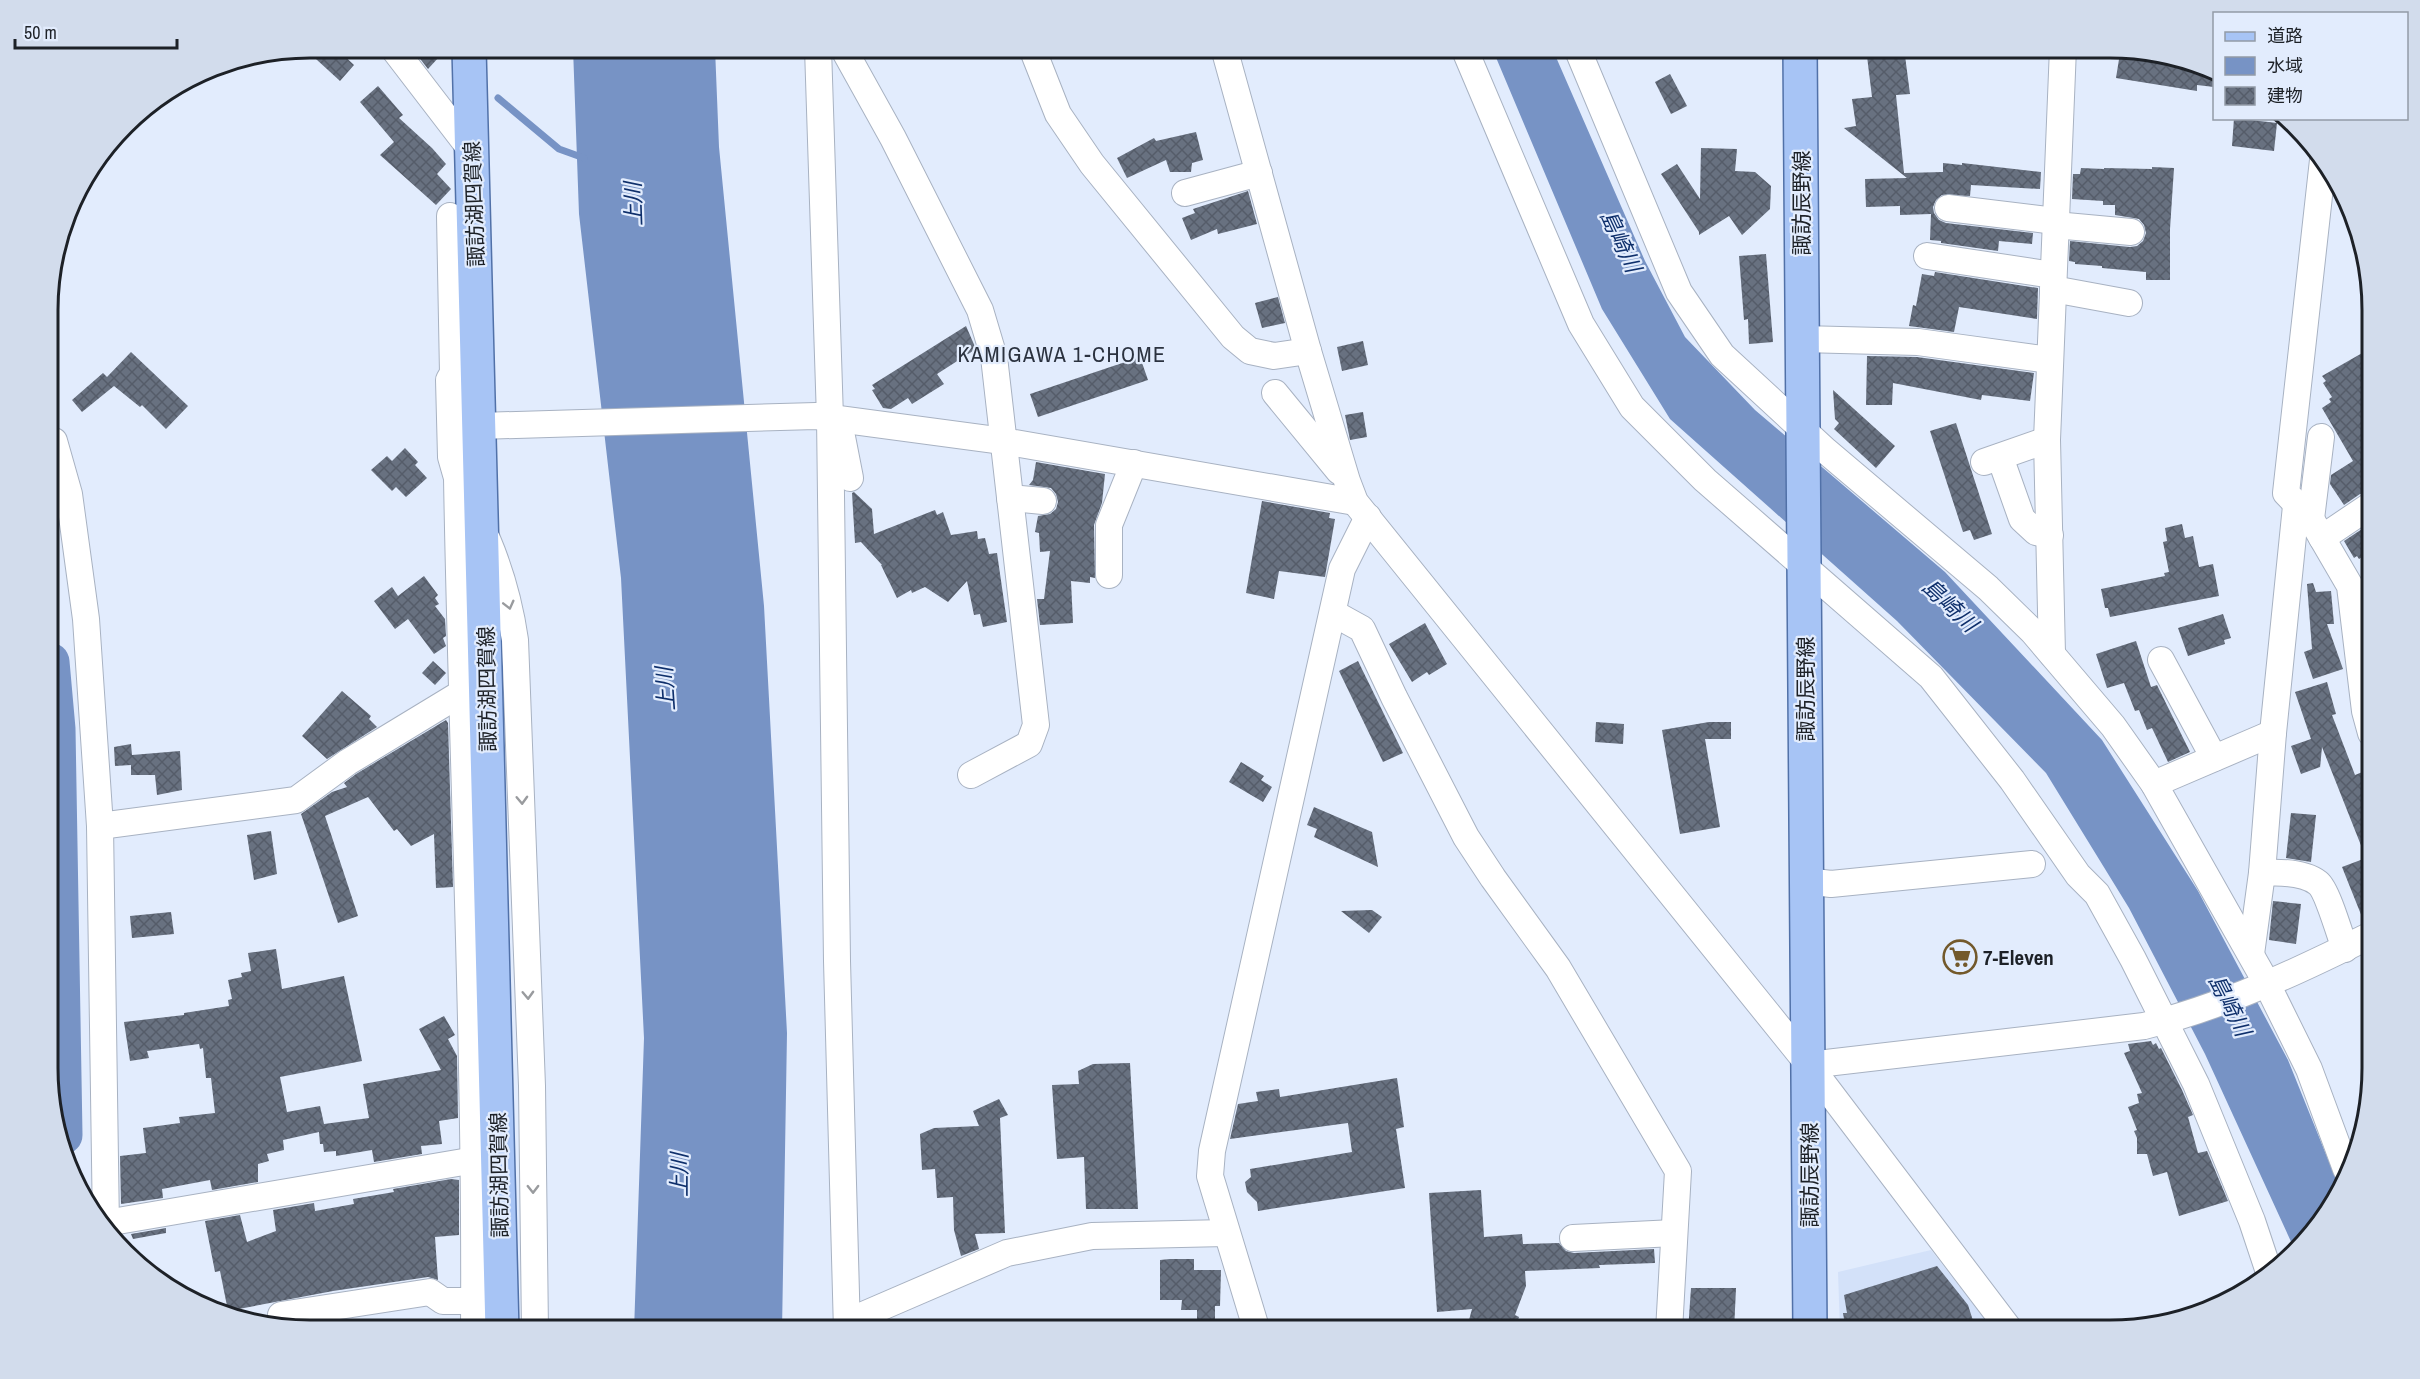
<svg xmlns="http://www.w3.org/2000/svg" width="2420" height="1379" font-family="'Archivo Narrow','Noto Sans JP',sans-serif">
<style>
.built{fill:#d3e1f9}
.water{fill:#7793c5}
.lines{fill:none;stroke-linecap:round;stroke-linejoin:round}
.stream{stroke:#7793c5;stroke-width:7}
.river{stroke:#7793c5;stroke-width:39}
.building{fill:url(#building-cross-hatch)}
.minor-casing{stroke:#a8b2c2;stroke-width:28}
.major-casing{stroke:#5171a8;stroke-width:36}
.minor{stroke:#fff;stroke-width:26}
.major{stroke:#a7c4f5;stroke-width:33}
.oneway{stroke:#999b9e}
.labels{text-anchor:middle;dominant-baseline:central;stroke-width:4.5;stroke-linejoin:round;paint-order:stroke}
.street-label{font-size:21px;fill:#1d2127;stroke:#e2ecfd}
.poi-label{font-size:21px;font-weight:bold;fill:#1d2127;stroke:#e2ecfd;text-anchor:start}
.water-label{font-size:22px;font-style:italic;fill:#0e2f6b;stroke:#e2ecfd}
.neighbourhood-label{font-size:22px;letter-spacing:1.5px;fill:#2b323f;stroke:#e2ecfd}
.rim{fill:none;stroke:#1d2127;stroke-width:3}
</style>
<defs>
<pattern id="building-cross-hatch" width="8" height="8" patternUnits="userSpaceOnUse" patternTransform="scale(1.5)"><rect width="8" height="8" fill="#687180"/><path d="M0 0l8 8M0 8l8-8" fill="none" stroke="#555c69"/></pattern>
</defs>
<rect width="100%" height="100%" fill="#e2ecfd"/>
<path class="built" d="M1931 1250 1993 1330 1840 1331 1838 1272Z"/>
<g class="water">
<path d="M573 48H715L719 147 764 606 787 1033 782 1331H634L644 1038 621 578 579 214Z"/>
<path d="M1492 48H1552L1645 261 1685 337 1755 410 1945 572 2102 740 2198 891 2288 1060 2340 1189 2337 1199 2293 1246 2205 1054 2129 908 2046 773 1897 621 1670 419 1602 309Z"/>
</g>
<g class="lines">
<path class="stream" d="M498 98 559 149 584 158"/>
<path class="river" d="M50 662 56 729 63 1135"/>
</g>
<g class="building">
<path d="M311 48H336L354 65 340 81 305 49Z"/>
<path d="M426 48H430L439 57 428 69 418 56Z"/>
<path d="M1866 48H1904L1910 94 1896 95 1904 173 1943 172V163L1962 165V163L2041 172 2040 189 1971 185 1970 196 1942 195 1936 200 1933 207 1934 213 1939 220 1946 223 2033 233 2032 244 1999 241 1998 251 1941 243V241L1930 240 1931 214 1900 215V206L1866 207 1865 179 1907 178 1844 128 1856 126 1852 99 1872 97Z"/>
<path d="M2120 53 2156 59V55L2184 60 2214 72V87L2197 85V91L2116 78Z"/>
<path d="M1670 74 1687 106 1671 114 1655 82Z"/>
<path d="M378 86 403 115 399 118 432 148 446 164 437 174 451 189 436 205 380 155 394 142 360 102Z"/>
<path d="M2234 118 2277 123 2274 151 2232 146Z"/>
<path d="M1196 132 1203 160 1192 163 1191 172H1170L1166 160 1127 178 1117 158 1154 138 1156 141Z"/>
<path d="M1701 148 1737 149 1735 171 1755 172 1771 186 1770 209 1742 235 1729 216 1699 235V232L1661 174 1677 164 1700 199Z"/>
<path d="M2152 167 2174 168 2170 229V280H2146V272L2102 268V266L2075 264V262L2069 261 2070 241 2130 247 2137 246 2143 241 2146 233 2144 225 2139 219 2115 215V205H2103V201L2072 199 2073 174H2080L2081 168 2104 169V168L2152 169Z"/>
<path d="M1248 191 1257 224 1218 234 1217 229 1191 240 1182 218 1195 213 1193 209Z"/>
<path d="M1766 254 1773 342 1749 344 1748 319 1744 320 1739 256Z"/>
<path d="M1935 272 2038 288 2037 319 1959 307 1954 332 1909 326 1913 305 1916 306 1922 274 1934 276Z"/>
<path d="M1278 297 1285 323 1262 328 1255 303Z"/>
<path d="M966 326 976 349 937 374 944 384 912 404 908 398 891 409 883 408 872 390 875 389 872 385Z"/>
<path d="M1363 341 1368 365 1342 371 1337 347Z"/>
<path d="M2371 348V493L2360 494 2344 505 2330 484 2331 475 2353 461 2322 408 2331 402 2329 399 2332 397 2323 383 2326 381 2322 376Z"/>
<path d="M131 352 188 406 166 429 142 405 140 407 114 386 82 412 72 400 103 373 107 377Z"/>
<path d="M1867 356 1917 357 2034 373 2030 401 1982 395 1981 400 1893 383 1892 405H1866Z"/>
<path d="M1140 357 1148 380 1038 417 1030 394Z"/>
<path d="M1833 390 1895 446 1876 468 1834 429 1839 423 1835 419Z"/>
<path d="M1363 412 1367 437 1350 440 1345 415Z"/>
<path d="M1956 423 1992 534 1974 540 1970 530 1963 532 1930 431Z"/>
<path d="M405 448 418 462 415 465 427 478 406 497 396 487 392 491 371 470 387 456 392 461Z"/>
<path d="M1036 462 1105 474 1102 503 1094 525 1095 578 1090 577V583L1071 581 1073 623 1040 625 1037 599H1044L1050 551 1040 552 1039 533 1035 532 1038 516 1050 514 1056 509 1058 502 1056 494 1051 488 1029 485 1033 480Z"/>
<path d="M854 492 872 509 874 534 935 510 937 515 943 512 951 535 977 531 978 539 985 538 989 554 997 553 1007 622 983 627 980 614 974 615 967 581 948 602 925 587 912 593 911 590 897 598 881 565H882L861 542 855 543 852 493Z"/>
<path d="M1262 501 1330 513 1329 518 1335 519 1325 577 1279 571 1274 599 1246 593Z"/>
<path d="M2371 523V552L2359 559 2357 556 2354 558 2344 541Z"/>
<path d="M2182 524 2185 538 2193 536 2199 567 2213 564 2219 596 2110 617 2108 608H2105L2101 589 2165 576 2164 573 2169 572 2163 542 2167 541 2165 528Z"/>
<path d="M424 576 438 595 435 598 439 604 435 606 445 619 446 636 443 638 446 646 434 654 408 619 395 629 374 601 392 587 398 596Z"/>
<path d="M2313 583 2316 592 2331 591 2334 624H2327L2343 669 2313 679 2304 652 2312 649 2307 584Z"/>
<path d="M2223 614 2231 638 2224 640 2225 644 2188 656 2178 628Z"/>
<path d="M1425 623 1447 664 1429 675 1427 672 1412 682 1389 644Z"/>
<path d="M2136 641 2151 687 2157 685 2190 752 2168 762 2152 728 2147 730 2139 710 2135 711 2124 683 2107 688 2096 654Z"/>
<path d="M433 661 446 673 435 685 422 673Z"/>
<path d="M1358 661 1403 753 1383 762 1339 671Z"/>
<path d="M2327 682 2336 714 2332 715 2355 775 2365 771 2371 788V920L2364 922 2342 867 2366 858 2322 747 2320 768V767L2301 774 2291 746 2311 739 2295 692Z"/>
<path d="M342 691 371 716 369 719 377 727 327 759 302 736Z"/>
<path d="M446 720 448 723 453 887 436 888 434 834 411 846 397 829 394 831 368 797 325 816 358 916 338 923 301 814 332 792 347 787 344 783 356 774Z"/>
<path d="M1596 722 1624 724 1623 744 1595 742Z"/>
<path d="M1709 722H1731V739H1705L1720 827 1680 834 1662 730Z"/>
<path d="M131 744 132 755 180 751 182 790 157 795 155 775H131V765L115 766 114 747Z"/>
<path d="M1241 762 1264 776 1261 780 1272 787 1263 802 1229 782Z"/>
<path d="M1314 807 1372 832 1378 867 1314 837 1317 829 1307 825Z"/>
<path d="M2291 813 2316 815 2311 862 2286 858Z"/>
<path d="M271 831 277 874 254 880 247 835Z"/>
<path d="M2273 901 2301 904 2296 944 2269 940Z"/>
<path d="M1372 910 1382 917 1369 933 1341 911Z"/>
<path d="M171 912 174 934 132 938 130 916Z"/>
<path d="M276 949 282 989 344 976 362 1061 280 1077 287 1112 320 1106 324 1124 369 1118 363 1084 441 1070 419 1029 444 1016 455 1035 448 1039 457 1056 458 1118 439 1121 442 1144 421 1146 422 1154 374 1162 372 1150 336 1156V1151L324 1152 323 1144H320L319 1132 283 1140 284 1150 267 1154 269 1161 258 1164V1182L212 1190 210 1180 162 1189 163 1198 121 1204 120 1156 146 1153 143 1128 180 1123 179 1117 215 1113 211 1078H206L203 1048 200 1049 199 1044 147 1051 149 1058 130 1061 124 1022 184 1015V1013L229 1006 228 1000 232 999 228 980 242 977 241 973 251 971 248 953Z"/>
<path d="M2151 1041 2153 1045 2156 1043 2159 1049 2161 1048 2182 1090 2193 1115 2188 1117 2198 1153 2207 1151 2228 1201 2179 1216 2167 1172 2153 1176 2147 1154H2137V1138L2134 1131 2137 1130 2128 1107 2139 1103 2137 1094 2142 1093 2124 1053 2130 1051 2128 1044Z"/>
<path d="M1130 1063 1138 1209H1086L1084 1157 1057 1159 1052 1085 1079 1084 1078 1071 1093 1064Z"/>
<path d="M1397 1078 1404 1127 1396 1129 1405 1188 1258 1211 1257 1202 1247 1192 1245 1182 1251 1177 1250 1169 1352 1152 1348 1123 1230 1139 1238 1104 1258 1101 1256 1092 1279 1089 1280 1097Z"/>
<path d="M999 1099 1008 1115 1000 1118 1005 1233 975 1234 979 1249 961 1256 954 1230 953 1197 937 1198 935 1169 922 1170 920 1134 934 1128 979 1126 973 1111Z"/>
<path d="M451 1179 459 1180V1235L435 1237 438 1280 428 1277 333 1291 228 1311 220 1271 215 1272 205 1221 240 1215 247 1242 276 1231 273 1210 314 1203 315 1211 354 1204 353 1199 394 1192 393 1189Z"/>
<path d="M1481 1190 1484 1237 1522 1234 1523 1244 1559 1243 1566 1251 1574 1253 1654 1249 1655 1263 1599 1265 1600 1268 1525 1271 1526 1286 1515 1315 1519 1317 1515 1331H1466L1472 1309 1437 1312 1429 1193Z"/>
<path d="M166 1228V1233L133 1239 131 1234Z"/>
<path d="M1170 1259H1194V1270H1221L1220 1306H1215V1322H1197V1310H1181L1182 1300H1160V1260Z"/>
<path d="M1937 1266 1968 1305 1976 1330 1846 1331 1843 1313H1847L1844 1295Z"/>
<path d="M1691 1288H1736L1734 1331H1688Z"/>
</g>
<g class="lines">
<g class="minor-casing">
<g id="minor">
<path d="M393 48 472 151"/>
<path d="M818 48 830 418 837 961 847 1331"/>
<path d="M843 48 893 138 980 310 994 357 1036 725 1029 744 971 775"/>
<path d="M1032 48 1058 114 1092 164 1233 337 1250 351 1274 356 1308 351"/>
<path d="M1224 48 1308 351 1347 481 1355 502 1809 1065 2010 1330"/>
<path d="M1464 48 1581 324 1632 407 1705 480 1931 677 2012 780 2078 875 2097 894 2133 959 2196 1084 2252 1221 2269 1272"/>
<path d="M1577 48 1679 292 1722 355 1826 451 1988 588 2033 632 2113 726 2154 784 2266 982 2309 1069 2346 1169"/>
<path d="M2323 160 2286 493 2311 519 2350 586 2365 711 2371 733"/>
<path d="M1185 193 1259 173"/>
<path d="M1948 208 2055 221"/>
<path d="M450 216 453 373 449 380 451 457 457 478C462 762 476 1047 474 1331"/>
<path d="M2055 225 2131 232"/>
<path d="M1927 256 2053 275"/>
<path d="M2053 289 2129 303"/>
<path d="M1802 339 1918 342 2050 360"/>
<path d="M1275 393 1339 471"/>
<path d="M480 426 816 416 1003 441 1355 502"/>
<path d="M842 437 850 478"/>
<path d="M54 441 69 494 86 619 100 826 106 1227"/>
<path d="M2000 457 2022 519 2036 532 2050 535"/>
<path d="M1984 462 2047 440"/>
<path d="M1010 498 1043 501"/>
<path d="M2311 519 2321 437"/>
<path d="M2322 538 2368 507"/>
<path d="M487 539C501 572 510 605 515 640L532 1086 535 1331"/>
<path d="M1109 575V525L1134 463"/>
<path d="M1333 613 1362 629 1394 697 1466 837 1493 878 1558 968 1678 1171 1669 1331"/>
<path d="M2052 654 2047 440 2063 48"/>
<path d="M2161 660 2214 758"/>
<path d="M2154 784 2273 733"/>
<path d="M100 826 296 800 348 762 460 694"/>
<path d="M2262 873C2279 872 2304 872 2318 883 2327 890 2340 935 2345 949"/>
<path d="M1806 881 1831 884 2032 864"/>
<path d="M2251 954 2262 873 2273 733 2296 506"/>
<path d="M1809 1065 2144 1026C2222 1007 2299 971 2371 935"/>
<path d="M106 1223 475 1160"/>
<path d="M1573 1238 1674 1233"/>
<path d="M281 1315 430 1292 443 1301H474"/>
<path d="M847 1322 1007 1253 1092 1236 1226 1233"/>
<path d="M1257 1331 1210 1176 1212 1151 1342 569 1368 517"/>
</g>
</g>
<g class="major-casing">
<g id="major">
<path d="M469 48 502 1331"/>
<path d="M1800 48 1810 1331"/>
</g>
</g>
<use href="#minor" class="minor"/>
<use href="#major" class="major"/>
</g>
<defs><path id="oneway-chevron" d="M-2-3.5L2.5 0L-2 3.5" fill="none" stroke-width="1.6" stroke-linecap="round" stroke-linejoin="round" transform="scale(1.5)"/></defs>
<g class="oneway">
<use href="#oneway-chevron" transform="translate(509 605) rotate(76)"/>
<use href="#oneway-chevron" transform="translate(522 800) rotate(88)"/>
<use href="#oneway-chevron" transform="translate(528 995) rotate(88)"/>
<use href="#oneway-chevron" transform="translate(533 1189) rotate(89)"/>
</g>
<defs>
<g id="supermarket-ring" transform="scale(1.725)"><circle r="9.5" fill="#e2ecfd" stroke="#73592b" stroke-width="1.5"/><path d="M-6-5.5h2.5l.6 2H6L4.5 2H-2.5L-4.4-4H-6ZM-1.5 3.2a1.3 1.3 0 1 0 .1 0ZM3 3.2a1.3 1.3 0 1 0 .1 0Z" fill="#73592b"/></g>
</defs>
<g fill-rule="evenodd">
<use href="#supermarket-ring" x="1960" y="957"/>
</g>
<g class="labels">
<g class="street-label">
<text transform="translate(1801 203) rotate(-90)">諏訪辰野線</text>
<text transform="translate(474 204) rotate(-92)">諏訪湖四賀線</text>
<text transform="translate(487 689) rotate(-91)">諏訪湖四賀線</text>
<text transform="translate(1805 689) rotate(-90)">諏訪辰野線</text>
<text transform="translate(499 1175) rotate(-91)">諏訪湖四賀線</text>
<text transform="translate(1809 1175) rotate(-90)">諏訪辰野線</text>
</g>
<g class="poi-label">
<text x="1983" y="957">7-Eleven</text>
</g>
<g class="water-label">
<text transform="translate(633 204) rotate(-92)">上川</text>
<text transform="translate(1621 241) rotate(65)">島崎川</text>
<text transform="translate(1950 605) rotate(43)">島崎川</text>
<text transform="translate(665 689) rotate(-94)">上川</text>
<text transform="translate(2230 1005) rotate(63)">島崎川</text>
<text transform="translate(679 1175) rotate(-90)">上川</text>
</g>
<g class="neighbourhood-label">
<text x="1062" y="354">KAMIGAWA 1-CHOME</text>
</g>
</g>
<path d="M0 0H2420V1379H0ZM310 58H2110A252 252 0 0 1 2362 310V1068A252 252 0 0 1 2110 1320H310A252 252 0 0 1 58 1068V310A252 252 0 0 1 310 58Z" fill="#d2dcec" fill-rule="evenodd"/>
<path class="rim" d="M310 58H2110A252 252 0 0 1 2362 310V1068A252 252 0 0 1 2110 1320H310A252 252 0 0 1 58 1068V310A252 252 0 0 1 310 58Z"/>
<rect x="2213" y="12" width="195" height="108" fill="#e2ecfd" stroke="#939ba7" stroke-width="1.5"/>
<rect x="2225" y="32" width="30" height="9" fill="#a7c4f5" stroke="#939ba7" stroke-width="1.5"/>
<text x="2267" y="42" font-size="18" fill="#1d2127">道路</text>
<rect x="2225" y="57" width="30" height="18" fill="#7793c5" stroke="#939ba7" stroke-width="1.5"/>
<text x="2267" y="72" font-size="18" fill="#1d2127">水域</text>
<rect x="2225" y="87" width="30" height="18" fill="url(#building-cross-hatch)" stroke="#939ba7" stroke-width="1.5"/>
<text x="2267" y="102" font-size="18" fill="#1d2127">建物</text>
<path d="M15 39v9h162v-9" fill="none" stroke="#1d2127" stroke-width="3"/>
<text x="24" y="39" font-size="18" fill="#1d2127" stroke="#e2ecfd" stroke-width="4.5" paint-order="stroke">50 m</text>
</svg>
